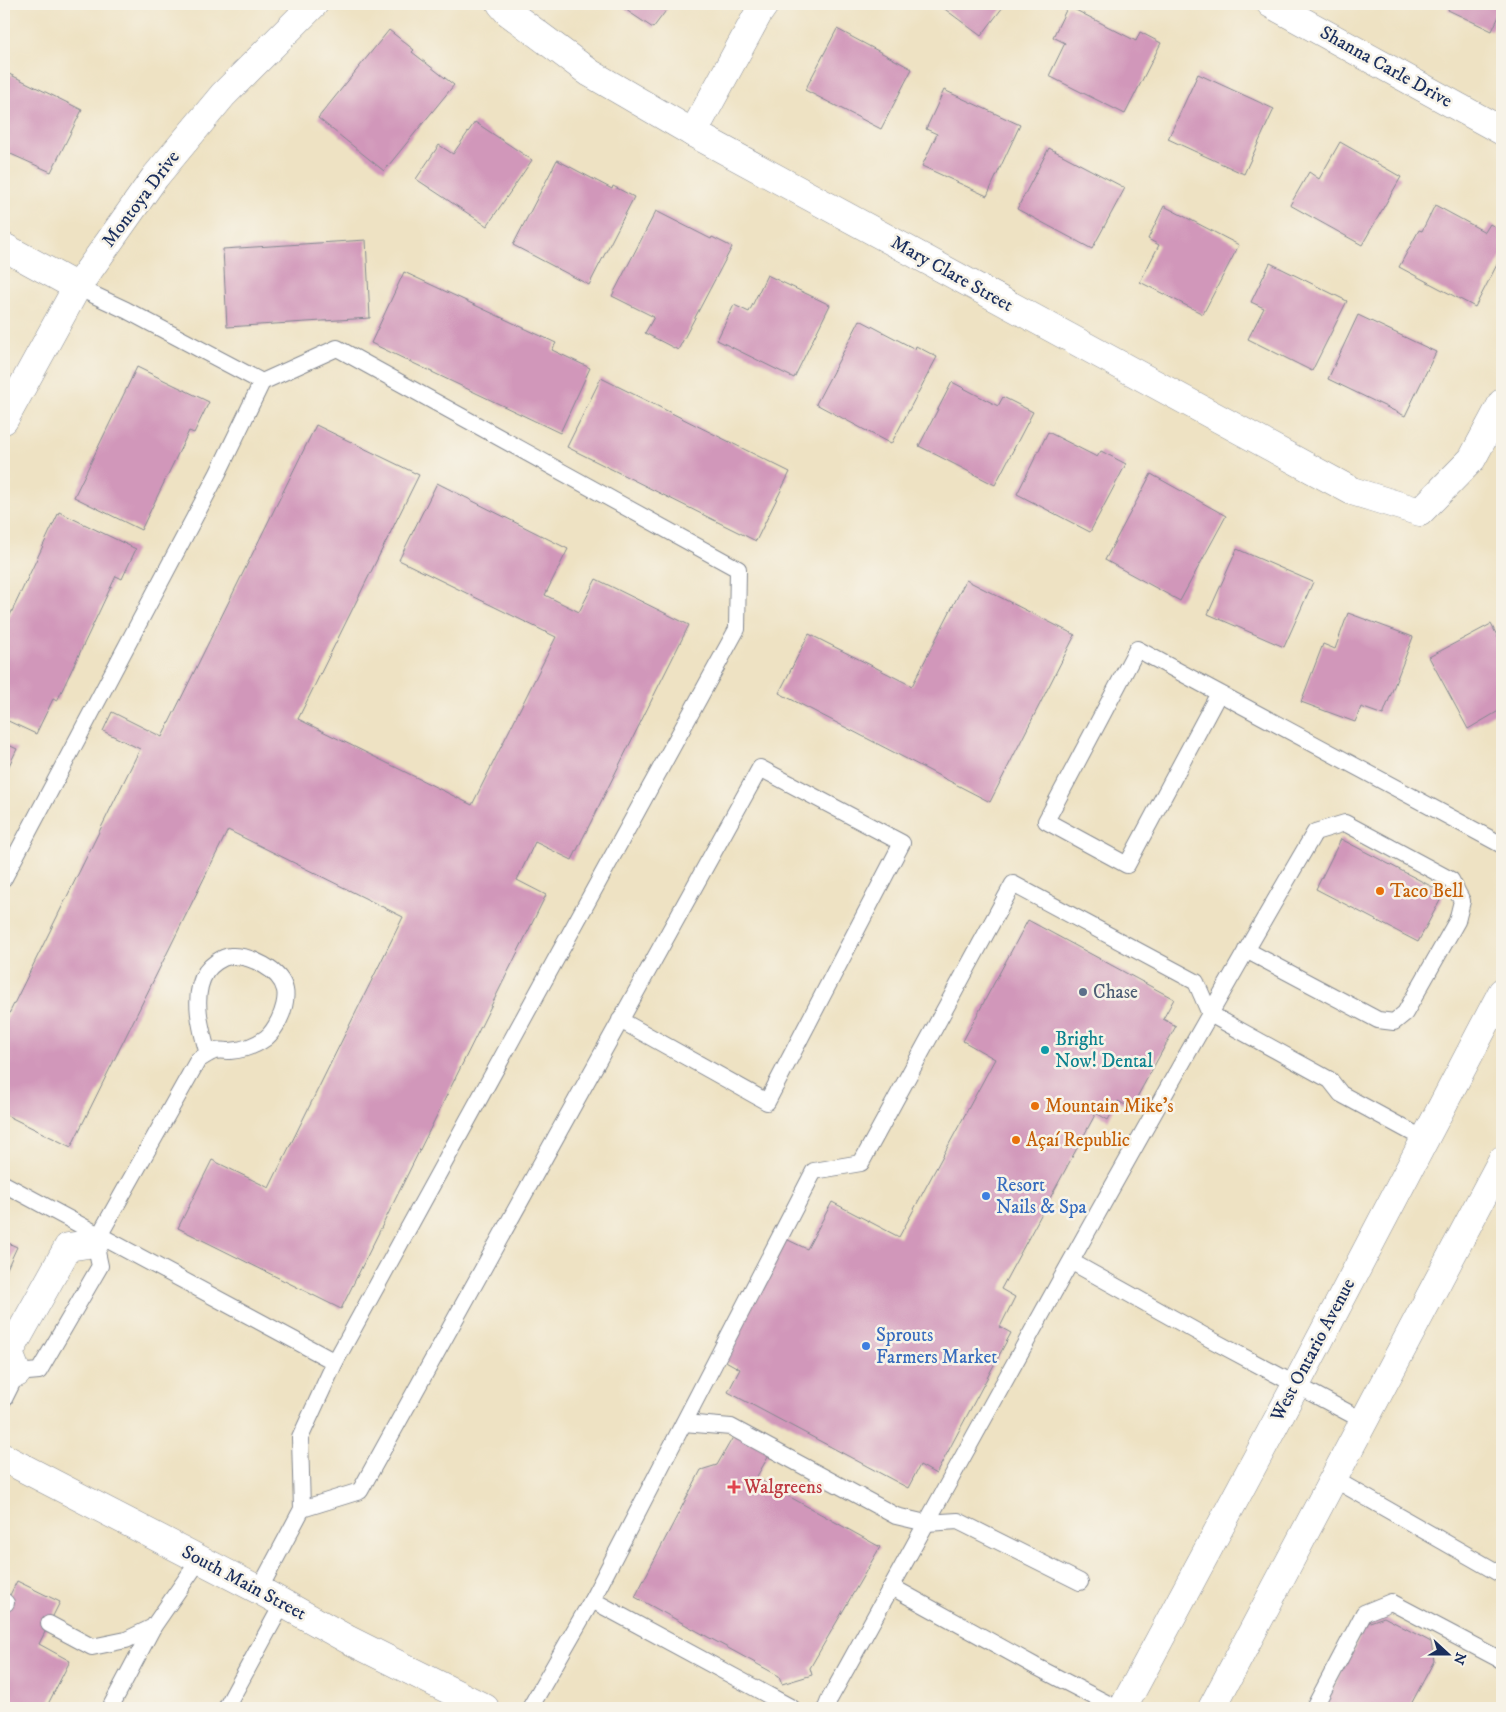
<svg xmlns="http://www.w3.org/2000/svg" width="1506" height="1712" font-family="'IM FELL DW Pica',serif">
<style>
.building{fill:#d197ba}
.lines{fill:none;stroke-linecap:round;stroke-linejoin:round}
.service-casing{stroke:#848890;stroke-width:18}
.minor-casing{stroke:#848890;stroke-width:29}
.tertiary-casing{stroke:#848890;stroke-width:29}
.primary-casing{stroke:#848890;stroke-width:29}
.service{stroke:#fff;stroke-width:16}
.minor{stroke:#fff;stroke-width:28}
.tertiary{stroke:#fff;stroke-width:28}
.primary{stroke:#fff;stroke-width:28}
.food-dot{fill:#e8710a;stroke:#f7f3e8;stroke-width:2}
.service-dot{fill:#5c6f8a;stroke:#f7f3e8;stroke-width:2}
.culture-dot{fill:#0f9aa8;stroke:#f7f3e8;stroke-width:2}
.shop-dot{fill:#3f7fe0;stroke:#f7f3e8;stroke-width:2}
.health-dot{fill:#e0444e;stroke:#f7f3e8;stroke-width:2}
.labels{text-anchor:middle;dominant-baseline:central;stroke-width:5;stroke-linejoin:round;paint-order:stroke}
.street-label{font-size:19px;fill:#1b2f5e;stroke:#f7f3e8}
.food-label{font-size:19px;fill:#c56008;stroke:#f7f3e8;text-anchor:start}
.service-label{font-size:19px;fill:#4e5e75;stroke:#f7f3e8;text-anchor:start}
.culture-label{font-size:19px;fill:#0d838f;stroke:#f7f3e8;text-anchor:start}
.shop-label{font-size:19px;fill:#366cbe;stroke:#f7f3e8;text-anchor:start}
.health-label{font-size:19px;fill:#be3a42;stroke:#f7f3e8;text-anchor:start}
</style>
<rect width="100%" height="100%" fill="#f7f3e8"/>
<filter id="ink" filterUnits="userSpaceOnUse"><feTurbulence type="fractalNoise" baseFrequency=".02" numOctaves="2"/><feDisplacementMap in="SourceGraphic" scale="10" xChannelSelector="R" yChannelSelector="G"/><feConvolveMatrix kernelMatrix="1 2 1 2 8 2 1 2 1" color-interpolation-filters="sRGB"/></filter>
<filter id="wash" filterUnits="userSpaceOnUse"><feTurbulence type="fractalNoise" baseFrequency=".0096" numOctaves="4" result="noise"/><feDisplacementMap in="SourceGraphic" scale="20" xChannelSelector="R" yChannelSelector="G"/><feGaussianBlur stdDeviation="1.12" result="paint"/><feColorMatrix in="noise" values="0 0 0 0 0 0 0 0 0 0 0 0 0 0 0 0 0 1.4 0 .05"/><feComposite in="paint" operator="in"/></filter>
<g filter="url(#wash)">
<rect width="100%" height="100%" fill="#eee2c3"/>
<g id="blocks">
<g class="building">
<path d="M617 4H671L653 28Z"/>
<path d="M938 4H998L1003 7 981 36Z"/>
<path d="M1450 4H1502V10L1492 31 1448 10Z"/>
<path d="M1068 6 1136 41 1140 32 1161 43 1125 114 1049 76 1065 43 1053 37Z"/>
<path d="M837 29 912 69 881 129 805 90Z"/>
<path d="M389 30 414 50 412 52 454 85 384 171 318 118Z"/>
<path d="M7 73 82 110 51 172 4 151V80Z"/>
<path d="M1198 74 1274 109 1244 174 1168 139Z"/>
<path d="M944 90 1020 125 987 196 922 166 937 134 926 129Z"/>
<path d="M475 122 532 160 487 226 416 179 439 145 453 154Z"/>
<path d="M1340 142 1401 177 1362 245 1290 205 1309 172 1319 179Z"/>
<path d="M1049 148 1125 188 1092 249 1017 209Z"/>
<path d="M557 160 612 189 613 186 634 197 589 285 513 245Z"/>
<path d="M1435 205 1485 232 1490 224 1502 231V255L1475 307 1399 267 1419 230 1422 231Z"/>
<path d="M1164 206 1239 245 1203 314 1140 282 1159 245 1148 239Z"/>
<path d="M656 211 711 239 712 237 732 247 678 350 645 333 654 317 612 296Z"/>
<path d="M366 240 370 318 227 327 223 249Z"/>
<path d="M1270 263 1347 301 1312 371 1248 339 1264 308 1251 302Z"/>
<path d="M404 272 556 343 552 350 590 368 560 433 371 343Z"/>
<path d="M767 275 830 305 794 378 717 340 734 305 749 312Z"/>
<path d="M1358 315 1436 352 1405 416 1328 379Z"/>
<path d="M860 320 915 349 916 346 937 357 891 444 816 404Z"/>
<path d="M137 367 209 402 194 433 189 431 141 530 74 497Z"/>
<path d="M601 378 790 472 756 541 567 447Z"/>
<path d="M952 382 998 406 1003 397 1033 412 995 485 919 446Z"/>
<path d="M316 425 419 475 298 719 472 805 556 637 399 560 437 483 568 549 545 595 579 612 596 579 689 625 572 860 535 842 517 880 546 895 341 1309 178 1228 212 1160 269 1188 403 917 228 830 71 1147 4 1114V1024L140 749 103 731 112 712 162 737Z"/>
<path d="M1048 432 1097 457 1101 451 1126 464 1090 532 1017 494Z"/>
<path d="M1151 474 1226 516 1180 601 1105 560Z"/>
<path d="M59 512 136 549 122 579 116 576 57 701 53 699 36 734 4 719V628Z"/>
<path d="M1237 549 1313 582 1284 647 1208 614Z"/>
<path d="M966 580 1075 635 990 802 779 693 809 634 912 686Z"/>
<path d="M1348 613 1413 637 1383 715 1361 707 1355 722 1301 702 1323 644 1335 649Z"/>
<path d="M1491 624 1502 645V709L1468 729 1429 657Z"/>
<path d="M4 743 17 749 4 776Z"/>
<path d="M1341 839 1444 893 1418 942 1316 889Z"/>
<path d="M1028 920 1174 999 1163 1019 1176 1026 1131 1108 1118 1101 1108 1120 1096 1113 1001 1289 1015 1297 1000 1327 1011 1333 936 1474 920 1465 908 1488 728 1392 740 1369 722 1359 786 1239 807 1249 832 1202 899 1237 995 1059 963 1041Z"/>
<path d="M4 1241 17 1247 4 1275Z"/>
<path d="M736 1432 771 1452 756 1478 880 1547 810 1668 812 1675 782 1684 779 1676 635 1597 701 1470 717 1465Z"/>
<path d="M17 1581 60 1602 39 1644 70 1661 46 1708H4V1607Z"/>
<path d="M1384 1617 1431 1642 1434 1661 1409 1708H1323L1367 1623Z"/>
</g>
</g>
</g>
<g filter="url(#ink)">
<use href="#blocks" fill-opacity="0" stroke="#848890" stroke-width="1"/>
<g class="lines">
<g class="service-casing">
<g id="service">
<path d="M77 287 126 310 262 382"/>
<path d="M1219 693 1127 865 1046 821 1137 649 1502 845"/>
<path d="M4 878 218 473 262 382 337 348 738 569 737 629 335 1362 4 1184"/>
<path d="M1072 1262 1210 1339 1364 1421"/>
<path d="M4 1399 17 1373 39 1371 100 1266 95 1243 198 1060C204 1057 209 1052 215 1051 220 1050 225 1051 230 1051 243 1050 255 1046 266 1038 271 1034 276 1026 279 1020 283 1012 287 999 285 990 281 970 250 955 231 956 221 957 211 965 206 972 191 995 201 1030 208 1054"/>
<path d="M684 1423 731 1427 896 1516 926 1523 958 1521 1080 1582"/>
<path d="M1334 1479 1502 1575"/>
<path d="M302 1509 360 1491 760 768 902 843 767 1102 620 1020"/>
<path d="M892 1587 1035 1666 1116 1708"/>
<path d="M259 1590 302 1509 300 1438 335 1362"/>
<path d="M592 1600 792 1708"/>
<path d="M4 1601 6 1603"/>
<path d="M49 1624 92 1647 126 1640 153 1627 200 1559"/>
<path d="M110 1708 153 1627"/>
<path d="M226 1708 283 1603"/>
<path d="M530 1708 592 1600 814 1171 861 1163 1013 884 1196 982 1210 1014 1330 1080 1341 1094 1424 1139"/>
<path d="M826 1708 830 1698C990 1408 1148 1117 1315 832L1345 823 1451 880 1462 901 1457 921 1405 1013 1394 1022 1378 1020 1246 950"/>
<path d="M1314 1708 1364 1613 1391 1602 1501 1660"/>
</g>
</g>
<g class="minor-casing">
<g id="minor">
<path d="M501 4 508 12 590 73 693 133 1352 491 1420 512 1472 459 1502 403"/>
<path d="M1271 4 1502 131"/>
<path d="M693 133 758 14 765 4"/>
<path d="M4 247 77 287"/>
<path d="M17 1373 9 1353 68 1247 95 1243"/>
</g>
</g>
<g class="tertiary-casing">
<path id="tertiary" d="M4 420 77 287 155 177 223 95 314 4"/>
</g>
<g class="primary-casing">
<g id="primary">
<path d="M4 1458 259 1590 347 1639 485 1708"/>
<path d="M1123 1708 1296 1385 1502 992"/>
<path d="M1212 1708 1502 1160"/>
</g>
</g>
<use href="#service" class="service"/>
<use href="#minor" class="minor"/>
<use href="#tertiary" class="tertiary"/>
<use href="#primary" class="primary"/>
</g>
</g>
<g class="food-dot">
<circle cx="1380" cy="891" r="5"/>
<circle cx="1035" cy="1106" r="5"/>
<circle cx="1016" cy="1140" r="5"/>
</g>
<circle class="service-dot" cx="1083" cy="992" r="5"/>
<circle class="culture-dot" cx="1045" cy="1050" r="5"/>
<g class="shop-dot">
<circle cx="986" cy="1196" r="5"/>
<circle cx="866" cy="1346" r="5"/>
</g>
<path class="health-dot" d="M731.5 1479.5h5v5h5v5h-5v5h-5v-5h-5v-5h5z"/>
<g class="labels">
<g class="street-label">
<text transform="translate(1386 67) rotate(29)">Shanna Carle Drive</text>
<text transform="translate(141 199) rotate(-53)">Montoya Drive</text>
<text transform="translate(952 274) rotate(29)">Mary Clare Street</text>
<text transform="translate(1313 1350) rotate(-62)">West Ontario Avenue</text>
<text transform="translate(244 1583) rotate(28)">South Main Street</text>
</g>
<g class="food-label">
<text x="1390" y="891">Taco Bell</text>
<text x="1045" y="1106">Mountain Mike's</text>
<text x="1026" y="1140">Açaí Republic</text>
</g>
<g class="service-label">
<text x="1093" y="992">Chase</text>
</g>
<g class="culture-label">
<text x="1055" y="1039">Bright<tspan x="1055" dy="22">Now! Dental</tspan></text>
</g>
<g class="shop-label">
<text x="996" y="1185">Resort<tspan x="996" dy="22">Nails &amp; Spa</tspan></text>
<text x="876" y="1335">Sprouts<tspan x="876" dy="22">Farmers Market</tspan></text>
</g>
<g class="health-label">
<text x="744" y="1487">Walgreens</text>
</g>
</g>
<rect width="1506" height="1712" fill="none" stroke="#f7f3e8" stroke-width="20"/>
<g transform="translate(1448 1654) rotate(111)" stroke="#f7f3e8" stroke-width="4" paint-order="stroke">
<path d="M0-4L9 19L0 12L-9 19Z" fill="#1b2f5e"/>
<text y="-8" font-size="14" font-weight="bold" text-anchor="middle" fill="#1b2f5e">N</text>
</g>
</svg>
